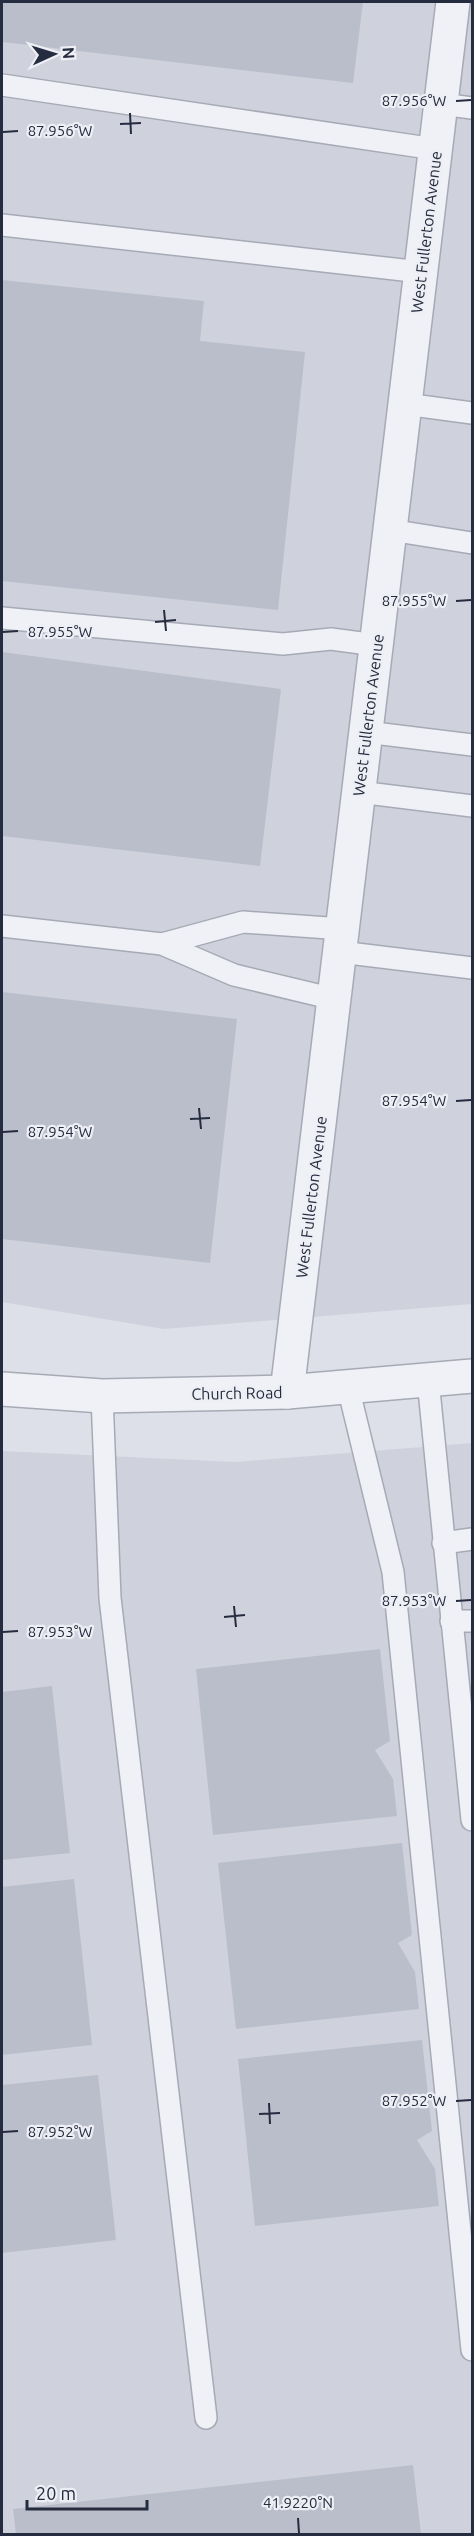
<svg xmlns="http://www.w3.org/2000/svg" width="474" height="2536" font-family="Ubuntu,sans-serif">
<style>
.built{fill:#cfd2dd}
.building{fill:#babecb}
.lines{fill:none;stroke-linecap:round;stroke-linejoin:round}
.lane-casing{stroke:#a6aab5;stroke-width:24}
.street-casing{stroke:#a6aab5;stroke-width:36}
.lane{stroke:#f0f1f6;stroke-width:21}
.street{stroke:#f0f1f6;stroke-width:33}
.ticks{fill:none;stroke:#262c3f;stroke-width:2}
.labels{text-anchor:middle;dominant-baseline:central;stroke-width:4.5;stroke-linejoin:round;paint-order:stroke}
.street-label{font-size:16px;fill:#262c3f;stroke:#edeff5}
.ticks-label{font-size:15px;text-anchor:middle;fill:#262c3f;stroke:#edeff5;stroke-width:4.5;stroke-linejoin:round;paint-order:stroke}
</style>
<rect width="100%" height="100%" fill="#dde0e8"/>
<g class="built">
<path d="M2 2H472V1304L164 1329 2 1302Z"/>
<path d="M472 1443V2534H2V1451L235 1462Z"/>
</g>
<g class="building">
<path d="M2 2H363L353 83 2 42Z"/>
<path d="M2 280 204 301 200 341 305 352 278 610 2 581Z"/>
<path d="M2 652 281 689 260 866 2 836Z"/>
<path d="M2 992 237 1019 210 1263 2 1239Z"/>
<path d="M380 1649 390 1741 375 1750 393 1779 397 1816 213 1835 196 1669Z"/>
<path d="M52 1686 70 1853 2 1860V1692Z"/>
<path d="M402 1843 412 1935 398 1943 415 1972 419 2009 236 2029 218 1863Z"/>
<path d="M74 1879 92 2045 2 2055V1887Z"/>
<path d="M422 2040 432 2131 417 2140 435 2169 439 2206 255 2226 238 2059Z"/>
<path d="M98 2075 116 2240 2 2253V2085Z"/>
<path d="M413 2465 421 2534H16L13 2509Z"/>
</g>
<g class="lines">
<g class="lane-casing">
<g id="lane">
<path d="M2 85 435 149"/>
<path d="M441 104 472 108"/>
<path d="M2 225 421 272"/>
<path d="M405 404 472 413"/>
<path d="M390 530 472 543"/>
<path d="M2 618 283 644 331 639 376 645"/>
<path d="M366 732 472 745"/>
<path d="M359 792 472 806"/>
<path d="M2 926 162 944 234 975 334 999"/>
<path d="M162 944 243 922 343 929"/>
<path d="M340 952 472 968"/>
<path d="M428 1380 472 1820"/>
<path d="M348 1387 393 1572 472 2350"/>
<path d="M102 1396 110 1598 206 2418"/>
<path d="M443 1543 472 1539"/>
<path d="M451 1621H472"/>
</g>
</g>
<g class="street-casing">
<g id="street">
<path d="M2 1389 102 1396 287 1392 472 1376"/>
<path d="M287 1392 453 2"/>
</g>
</g>
<use href="#lane" class="lane"/>
<use href="#street" class="street"/>
</g>
<path class="ticks" d="M456 101 471 100M130 113 131 134M120 124 141 123M3 132 18 131M456 601 471 600M164 610 166 631M155 622 176 620M3 632 18 631M456 1101 471 1100M199 1108 201 1129M190 1119 210 1118M3 1132 18 1131M456 1601 471 1600M234 1606 236 1627M224 1617 245 1615M3 1632 18 1631M456 2101 471 2100M269 2103 270 2124M259 2114 280 2113M3 2132 18 2131M298 2518 299 2533"/>
<g class="labels">
<g class="street-label">
<text transform="translate(426 232) rotate(-83)">West Fullerton Avenue</text>
<text transform="translate(368 715) rotate(-83)">West Fullerton Avenue</text>
<text transform="translate(311 1197) rotate(-83)">West Fullerton Avenue</text>
<text transform="translate(237 1393) rotate(-1)">Church Road</text>
</g>
</g>
<g class="ticks-label">
<text x="414" y="106">87.956°W</text>
<text x="60" y="136">87.956°W</text>
<text x="414" y="606">87.955°W</text>
<text x="60" y="637">87.955°W</text>
<text x="414" y="1106">87.954°W</text>
<text x="60" y="1137">87.954°W</text>
<text x="414" y="1606">87.953°W</text>
<text x="60" y="1637">87.953°W</text>
<text x="414" y="2106">87.952°W</text>
<text x="60" y="2137">87.952°W</text>
<text x="298" y="2508">41.9220°N</text>
</g>
<rect width="474" height="2536" fill="none" stroke="#262c3f" stroke-width="6"/>
<g transform="translate(54 54) rotate(86)" stroke="#edeff5" stroke-width="4.5" paint-order="stroke">
<path d="M0-4.5L10 22L0 15L-10 22Z" fill="#262c3f"/>
<text y="-9" font-size="16" font-weight="bold" text-anchor="middle" fill="#262c3f">N</text>
</g>
<path d="M27 2500v9h120v-9" fill="none" stroke="#262c3f" stroke-width="3"/>
<text x="36" y="2500" font-size="18" fill="#262c3f" stroke="#edeff5" stroke-width="4.5" paint-order="stroke">20 m</text>
</svg>
